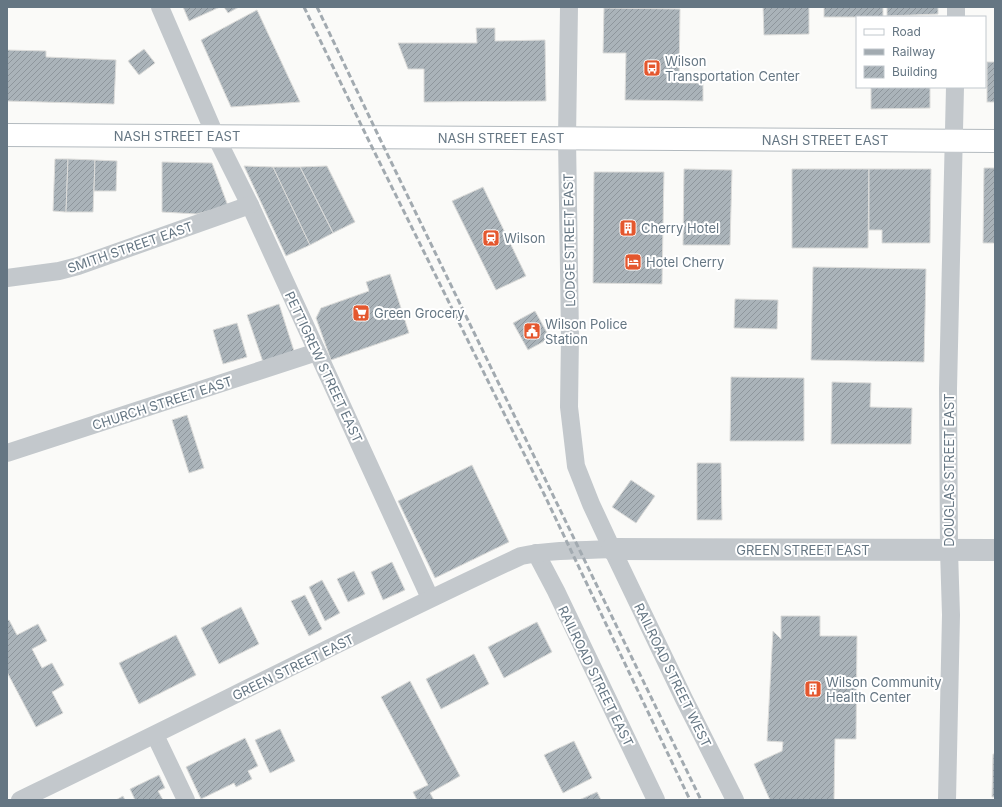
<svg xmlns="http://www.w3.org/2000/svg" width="1002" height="807" font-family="Inter,sans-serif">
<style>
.building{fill:url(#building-hatch);stroke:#dcdcda}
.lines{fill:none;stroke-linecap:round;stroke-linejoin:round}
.secondary-casing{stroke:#b3babf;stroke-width:24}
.minor{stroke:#c3c8cc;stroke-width:18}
.tertiary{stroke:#c3c8cc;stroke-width:22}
.secondary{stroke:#fff;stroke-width:22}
.rail{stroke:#a2aab0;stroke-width:3;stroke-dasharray:6 3;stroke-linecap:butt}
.labels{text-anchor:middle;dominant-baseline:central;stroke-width:4;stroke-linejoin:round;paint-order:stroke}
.poi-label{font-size:13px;fill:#657683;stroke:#fff;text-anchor:start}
.street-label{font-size:13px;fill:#657683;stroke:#fff}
</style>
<defs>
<pattern id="building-hatch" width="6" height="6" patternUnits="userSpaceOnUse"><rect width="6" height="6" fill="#aab3b9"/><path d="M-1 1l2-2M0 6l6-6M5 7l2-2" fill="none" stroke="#8e969c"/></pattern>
</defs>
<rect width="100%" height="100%" fill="#fafaf8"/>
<g class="building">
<path d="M183 7H220L189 21Z"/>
<path d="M224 7H239L228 13Z"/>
<path d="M763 7H809V34L764 35Z"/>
<rect x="824" y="7" width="59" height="10"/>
<path d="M887 7H938V14L887 16Z"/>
<path d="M604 8 680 9 679 83H703V101L625 100 626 53H603Z"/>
<path d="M257 10 300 102 231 107 201 40Z"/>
<path d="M476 28H495V41L545 40 546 101 424 102V69H408L398 43H477Z"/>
<path d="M144 49 155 63 139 75 128 61Z"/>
<path d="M7 50 46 51V57L116 60 114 104 7 101Z"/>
<rect x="987" y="62" width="8" height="40"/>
<path d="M871 87H930V108L871 109Z"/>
<path d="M55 159H68L66 212 53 211Z"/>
<path d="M68 159 95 160 93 212H66Z"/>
<path d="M95 160 117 161 116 191H94Z"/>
<path d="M162 162 212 163 228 206 197 214 162 212Z"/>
<path d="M244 166 273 167 310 245 286 256Z"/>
<path d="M327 166 355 222 333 233 300 167Z"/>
<path d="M273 167H300L333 233 310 245Z"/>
<path d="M984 168H995V243H983Z"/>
<path d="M684 169 732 170 730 245H683Z"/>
<path d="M792 169H869L868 248H792Z"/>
<path d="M869 169H931L930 243H882V230H869Z"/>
<path d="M594 172H664L662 284 593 283Z"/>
<path d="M483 187 526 276 496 290 452 201Z"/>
<path d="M813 267 926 269 924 362 811 360Z"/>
<path d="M390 274 409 333 331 360 316 318 321 308 369 291 366 282Z"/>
<path d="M735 299 778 300 777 329 734 328Z"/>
<path d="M279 304 294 351 263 362 247 315Z"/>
<path d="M535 311 550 338 528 350 513 323Z"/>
<path d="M237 323 247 357 223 364 213 330Z"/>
<path d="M731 377 804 378V441H730Z"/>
<path d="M832 382 871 383 870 407 912 408 911 444H831Z"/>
<path d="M187 415 204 468 189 473 172 420Z"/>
<path d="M697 463H721L722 520H697Z"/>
<path d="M472 465 509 542 435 578 398 501Z"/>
<path d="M631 480 655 496 636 523 612 507Z"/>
<path d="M392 562 405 590 383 600 371 572Z"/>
<path d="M354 571 365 594 348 602 337 579Z"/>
<path d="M322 580 340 613 325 621 309 587Z"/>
<path d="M305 595 322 629 309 636 291 601Z"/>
<path d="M241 607 259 644 219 664 201 628Z"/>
<path d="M781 616H820V636H857L856 739H835L834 800H770L754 764 782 751 783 742 767 741 773 631 781 639Z"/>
<path d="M9 620 17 635 38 624 47 641 32 649 42 668 52 663 64 685 52 692 63 713 36 727 7 672V621Z"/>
<path d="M537 622 552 652 504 678 488 647Z"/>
<path d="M176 635 196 675 139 704 119 663Z"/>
<path d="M474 654 489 684 441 709 426 679Z"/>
<path d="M410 681 460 776 430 793 434 800H417L413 792 428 785 381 697Z"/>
<path d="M280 729 295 761 270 773 255 740Z"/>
<path d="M245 738 258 766 248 771 252 779 236 787 234 783 201 799 186 767Z"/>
<path d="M574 741 592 778 563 793 544 755Z"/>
<path d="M993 754H995V797H992Z"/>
<path d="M159 775 165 788 158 791 163 800H135L130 789Z"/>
<path d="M597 792 601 800H579Z"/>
<path d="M123 796 125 800H116Z"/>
</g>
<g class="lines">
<g class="secondary-casing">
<path id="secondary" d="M7 135 995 141"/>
</g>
<g class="minor">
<path d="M160 7 216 137 250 205 430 598"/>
<path d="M569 7 567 138 570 336 569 407 576 466 591 504 612 549 684 699 735 800"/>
<path d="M956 17V7"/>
<path d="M7 278 59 271 78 266 250 205"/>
<path d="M7 453 317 352"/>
<path d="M536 553 556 591 656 800"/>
<path d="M155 735 186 800"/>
<path d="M20 800C187 720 353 634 521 556 551 550 582 550 612 549"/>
<path d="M947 800 951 615 949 550 948 389 955 87"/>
</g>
<path class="tertiary" d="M612 549 995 550"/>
<use href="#secondary" class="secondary"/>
<g class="rail">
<path d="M304 7 367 137 544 494 690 800"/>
<path d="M317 7 379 137 701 800"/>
</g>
</g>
<defs>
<g id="bus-square" transform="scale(0.9)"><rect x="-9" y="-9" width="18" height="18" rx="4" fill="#e4572e" stroke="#fff"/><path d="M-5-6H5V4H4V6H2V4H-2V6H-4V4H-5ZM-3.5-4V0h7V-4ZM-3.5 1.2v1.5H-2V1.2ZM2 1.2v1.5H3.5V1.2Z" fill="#fff"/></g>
<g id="building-square" transform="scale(0.9)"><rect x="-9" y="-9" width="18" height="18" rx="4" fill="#e4572e" stroke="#fff"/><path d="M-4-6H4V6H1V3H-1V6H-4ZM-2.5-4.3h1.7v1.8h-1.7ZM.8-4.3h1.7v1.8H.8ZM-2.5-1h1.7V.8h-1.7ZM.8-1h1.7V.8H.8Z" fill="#fff"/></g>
<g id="station-square" transform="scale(0.9)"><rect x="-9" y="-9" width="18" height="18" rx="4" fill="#e4572e" stroke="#fff"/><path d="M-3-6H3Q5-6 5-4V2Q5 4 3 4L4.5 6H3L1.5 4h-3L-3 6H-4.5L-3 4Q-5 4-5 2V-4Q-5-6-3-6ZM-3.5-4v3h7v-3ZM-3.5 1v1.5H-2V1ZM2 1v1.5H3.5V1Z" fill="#fff"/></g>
<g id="hotel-square" transform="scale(0.9)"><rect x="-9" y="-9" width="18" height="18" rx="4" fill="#e4572e" stroke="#fff"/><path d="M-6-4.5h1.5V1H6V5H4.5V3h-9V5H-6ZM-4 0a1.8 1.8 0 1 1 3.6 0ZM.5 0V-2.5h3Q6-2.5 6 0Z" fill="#fff"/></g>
<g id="supermarket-square" transform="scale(0.9)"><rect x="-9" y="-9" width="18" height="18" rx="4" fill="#e4572e" stroke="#fff"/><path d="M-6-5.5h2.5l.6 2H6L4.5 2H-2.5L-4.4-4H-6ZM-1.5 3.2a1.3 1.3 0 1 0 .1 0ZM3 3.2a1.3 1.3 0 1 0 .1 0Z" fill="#fff"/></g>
<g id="civic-square" transform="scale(0.9)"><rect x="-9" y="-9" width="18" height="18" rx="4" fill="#e4572e" stroke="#fff"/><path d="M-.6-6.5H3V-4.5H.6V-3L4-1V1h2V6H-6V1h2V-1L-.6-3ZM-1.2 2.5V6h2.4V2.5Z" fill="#fff"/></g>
</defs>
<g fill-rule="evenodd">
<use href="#bus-square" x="652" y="68"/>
<use href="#building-square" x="628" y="228"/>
<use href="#station-square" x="491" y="238"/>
<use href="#hotel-square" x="633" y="262"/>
<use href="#supermarket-square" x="361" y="313"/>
<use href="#civic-square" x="532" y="331"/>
<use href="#building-square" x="813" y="689"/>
</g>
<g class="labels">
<g class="poi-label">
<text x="665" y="61">Wilson<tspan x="665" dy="15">Transportation Center</tspan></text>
<text x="641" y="228">Cherry Hotel</text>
<text x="504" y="238">Wilson</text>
<text x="646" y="262">Hotel Cherry</text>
<text x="374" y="313">Green Grocery</text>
<text x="545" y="324">Wilson Police<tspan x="545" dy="15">Station</tspan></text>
<text x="826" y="682">Wilson Community<tspan x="826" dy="15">Health Center</tspan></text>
</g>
<g class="street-label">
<text x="177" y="136">NASH STREET EAST</text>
<text x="501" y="138">NASH STREET EAST</text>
<text x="825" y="140">NASH STREET EAST</text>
<text transform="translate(569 240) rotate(-91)">LODGE STREET EAST</text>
<text transform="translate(130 247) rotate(-19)">SMITH STREET EAST</text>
<text transform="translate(324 367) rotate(65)">PETTIGREW STREET EAST</text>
<text transform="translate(162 403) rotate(-18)">CHURCH STREET EAST</text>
<text transform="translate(949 470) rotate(-90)">DOUGLAS STREET EAST</text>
<text x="803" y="550">GREEN STREET EAST</text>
<text transform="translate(293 667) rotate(-26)">GREEN STREET EAST</text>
<text transform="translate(673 675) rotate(64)">RAILROAD STREET WEST</text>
<text transform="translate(596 676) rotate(64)">RAILROAD STREET EAST</text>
</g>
</g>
<rect width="1002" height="807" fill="none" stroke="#657683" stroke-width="16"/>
<rect x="856" y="16" width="130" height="72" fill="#ffffff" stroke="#c1c8cd"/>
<rect x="864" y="29" width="20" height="6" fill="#ffffff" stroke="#c1c8cd"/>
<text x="892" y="36" font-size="12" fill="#657683">Road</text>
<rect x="864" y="49" width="20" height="6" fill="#a2aab0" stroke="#c1c8cd"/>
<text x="892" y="56" font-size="12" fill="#657683">Railway</text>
<rect x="864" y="66" width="20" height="12" fill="url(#building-hatch)" stroke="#c1c8cd"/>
<text x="892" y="76" font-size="12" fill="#657683">Building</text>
</svg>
